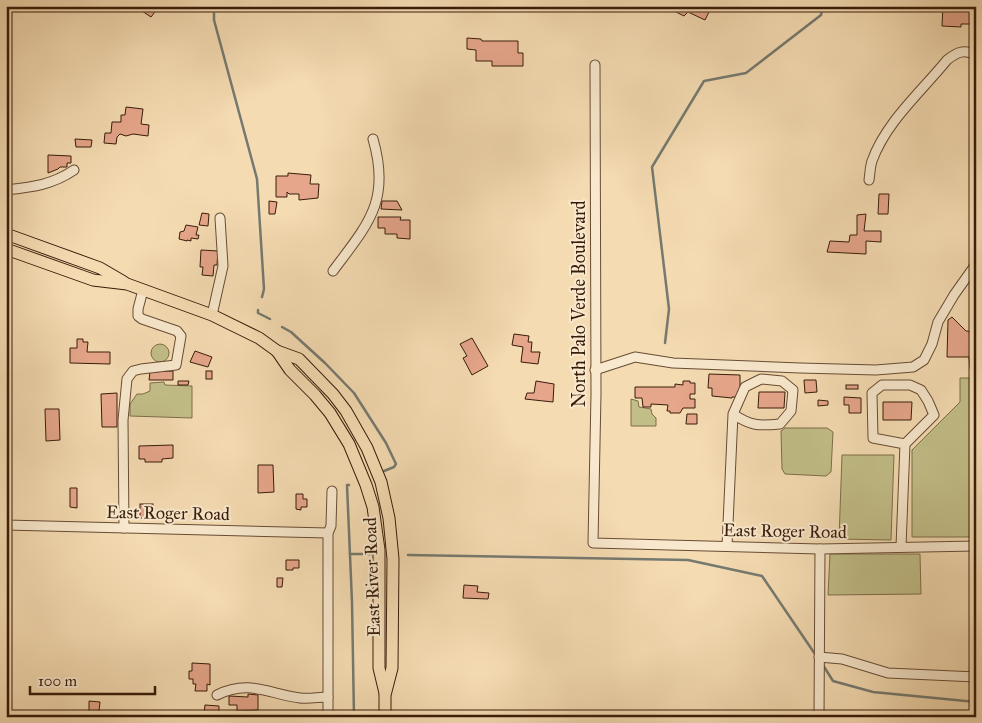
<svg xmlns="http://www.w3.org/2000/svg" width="982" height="723" font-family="'IM FELL Great Primer',serif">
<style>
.grass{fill:#c2be88;stroke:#7d6d49}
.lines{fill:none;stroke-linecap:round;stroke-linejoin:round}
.stream{stroke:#757a70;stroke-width:2.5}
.building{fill:#e6a68b;stroke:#381c0a}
.minor-casing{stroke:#674c34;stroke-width:11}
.major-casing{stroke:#381c0a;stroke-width:13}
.minor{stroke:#f8e8cd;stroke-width:9}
.major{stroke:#f5dbb2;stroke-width:11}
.labels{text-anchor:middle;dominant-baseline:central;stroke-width:4;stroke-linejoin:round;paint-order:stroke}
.street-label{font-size:18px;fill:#381c0a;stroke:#f8e8cd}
</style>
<rect width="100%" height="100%" fill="#f5dbb2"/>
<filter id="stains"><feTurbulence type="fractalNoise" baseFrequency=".004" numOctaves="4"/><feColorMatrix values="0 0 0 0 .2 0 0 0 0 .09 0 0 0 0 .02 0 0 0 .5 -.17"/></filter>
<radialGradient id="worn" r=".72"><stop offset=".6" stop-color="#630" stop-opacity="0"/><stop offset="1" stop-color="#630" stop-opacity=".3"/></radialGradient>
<g class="grass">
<circle cx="160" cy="353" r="9"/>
<path d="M960 378H976V537H912V450L960 402Z"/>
<path d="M164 382 165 385 192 386V418L130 416V404L137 394H143L150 391V383Z"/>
<path d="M631 399 638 401 639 407 651 409 652 414 656 418V426H631Z"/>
<path d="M785 428H827L833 432 831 472 826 476 785 474 782 469 781 431Z"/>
<path d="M842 455H894L891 540 839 539Z"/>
<path d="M830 554H920L921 594 828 595Z"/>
</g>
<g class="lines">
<g class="stream">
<path d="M214 6V20L257 179 264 289 262 297"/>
<path d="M258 310V313L270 319"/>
<path d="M282 327 291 332 325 363 354 393 386 443 396 464 394 467 384 471"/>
<path d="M665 343 669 309 652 167 704 81 746 73 821 15 823 6"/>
<path d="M349 485H347L352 602 354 717"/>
<path d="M350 554H371"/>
<path d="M408 555 688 560 762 576 817 657"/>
<path d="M823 665 833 681 873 692 976 702"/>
</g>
</g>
<g class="building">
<path d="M141 6H156L158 8 151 17 139 9Z"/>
<path d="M674 6H712L705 20 688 12 684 16 672 10Z"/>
<path d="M943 6H975L974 24H961V27L942 26Z"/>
<path d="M467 38 481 39 482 41H518V53H523V66H492V61H476V50L467 49Z"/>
<path d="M126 107 143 109 141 124 149 125 148 136 133 134 126 136 120 134 117 137 116 144 104 143 105 133H111L112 122H121V115H125Z"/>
<path d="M75 139 92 140 91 147H76Z"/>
<path d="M48 155 71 156V163H67V167H60L58 169 48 173Z"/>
<path d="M288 173 311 175 310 184H319L318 198 299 200V194H289L287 192V197H276V176H288Z"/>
<path d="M879 194H889L888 214H878Z"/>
<path d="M269 201 277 202 275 214H269Z"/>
<path d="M382 201H397L402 210 381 209Z"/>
<path d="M202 213 209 214 208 226 199 225Z"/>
<path d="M866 214 864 231H881V242L866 241V254L827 252 830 241 849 242 850 235H857V215Z"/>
<path d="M378 217H401L400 220H410V239L397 238V234H385V228H378Z"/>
<path d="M186 225 198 227 196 235H199L198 239 191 238V241L187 240V241L179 239 180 232 184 231Z"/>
<path d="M201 250 218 251 217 265H214L213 276 202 275 203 267H200Z"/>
<path d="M952 317 966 331 976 332V369H970L969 357H947L948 320Z"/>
<path d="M514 334 529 336 528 342H532L531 352H540L538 364 521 362 523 347 512 345Z"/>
<path d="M472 338 488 366 472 375 463 358 467 356 460 344Z"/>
<path d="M77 339H83V342H88L87 352H110V364L70 363V348H77Z"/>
<path d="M195 351 212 357 208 367 190 362Z"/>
<path d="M173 371V380H149L150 372Z"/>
<rect x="206" y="371" width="6" height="8"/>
<path d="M709 374 740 375V397H732V398L712 396V388H708Z"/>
<path d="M804 380H816L817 392 805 393Z"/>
<path d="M178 381H189L188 385H178Z"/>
<path d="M536 381 554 384 553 402 525 399 527 393H534Z"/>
<path d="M683 381H690V383H695V394H690V399H695V408H683L680 413H670V411H667L668 405 651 404V407H643L642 398H635V387H675V384L683 385Z"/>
<rect x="846" y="385" width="12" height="4"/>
<path d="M759 392H785L784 408H758Z"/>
<path d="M117 393V427H102L101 394Z"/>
<path d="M844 397 861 398V413H849V405H844Z"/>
<path d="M818 400 828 401V405L818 406Z"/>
<path d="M883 402H912L911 420H883Z"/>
<path d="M45 409H59L60 440 46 441Z"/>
<path d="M687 414H697V424H686Z"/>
<path d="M173 445V458L162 459V462H145V459H139V446Z"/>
<path d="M258 465H273L274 492 258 493Z"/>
<path d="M70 488H77V508L70 507Z"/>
<path d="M296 494H303V499H307V507H301V510L296 509Z"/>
<rect x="140" y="504" width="13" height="14"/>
<path d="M286 560H299V568H293V570H286Z"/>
<path d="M277 578H283L282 587H277Z"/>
<path d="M464 585 478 586 477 592 489 593 488 599 463 598Z"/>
<path d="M192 663 210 664V685L207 684V691H195L196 684H193V679H189V671H192Z"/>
<path d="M248 694 258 695V710L237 711V705H229V696L248 697Z"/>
<path d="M89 701 100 702 99 711 89 712Z"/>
<path d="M205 705 219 706V713H204Z"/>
</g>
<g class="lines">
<g class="minor-casing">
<g id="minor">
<path d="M595 65 596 394 593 543 820 549 976 546"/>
<path d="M869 180C870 174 870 167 872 161 886 122 921 92 947 60 957 52 964 49 976 55"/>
<path d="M6 190C32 187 52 185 74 170"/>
<path d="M333 271C368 224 391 201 373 139"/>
<path d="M212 315 223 266 220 218"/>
<path d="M595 370 635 357 673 363 800 368 876 370 913 367 924 360 932 344 938 322 954 295 976 264"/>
<path d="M6 525 328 533"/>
<path d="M124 528 123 420 127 379 133 371 141 369 176 365 181 336 177 331 142 319 138 316V309L143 290"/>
<path d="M727 546 733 414 745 387 761 379 782 381 793 390 791 411 780 424C758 426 751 426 733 414"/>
<path d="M901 547 905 444 934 415 928 401 921 390 910 385H882L872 393 873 438 905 444"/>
<path d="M819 657 842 659 888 673 976 677"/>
<path d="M217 695C249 679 269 694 300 698 309 699 319 697 328 697"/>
<path d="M328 717V533L331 526 332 491"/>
<path d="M819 717 820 549"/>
</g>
</g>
<g class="major-casing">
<g id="major">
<path d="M6 234 100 268 124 282"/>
<path d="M6 249 93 280 127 284 212 315 259 338 277 351 299 359 333 394 346 411 367 448 381 482 389 518 393 559 392 668 385 695V717"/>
<path d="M277 351 290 370 315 395 330 413 349 444 366 485 373 507 379 550V668L385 693"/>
</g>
</g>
<use href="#minor" class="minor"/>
<use href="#major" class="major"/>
</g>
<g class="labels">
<g class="street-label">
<text transform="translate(579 304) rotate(-90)">North Palo Verde Boulevard</text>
<text transform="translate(168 513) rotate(1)">East Roger Road</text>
<text transform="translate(785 531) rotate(1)">East Roger Road</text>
<text transform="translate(372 577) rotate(-92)">East River Road</text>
</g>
</g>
<rect width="982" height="723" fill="none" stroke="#f5dbb2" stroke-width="25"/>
<rect x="8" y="8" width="967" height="708" fill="none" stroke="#381c0a" stroke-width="2.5"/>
<rect x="12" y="12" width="957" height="698" fill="none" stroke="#381c0a"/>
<path d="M30 686v8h125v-8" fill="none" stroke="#381c0a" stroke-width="2.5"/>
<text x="38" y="686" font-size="15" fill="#381c0a" stroke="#f8e8cd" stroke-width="4" paint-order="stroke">100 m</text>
<rect width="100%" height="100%" filter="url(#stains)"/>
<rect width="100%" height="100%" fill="url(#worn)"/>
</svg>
